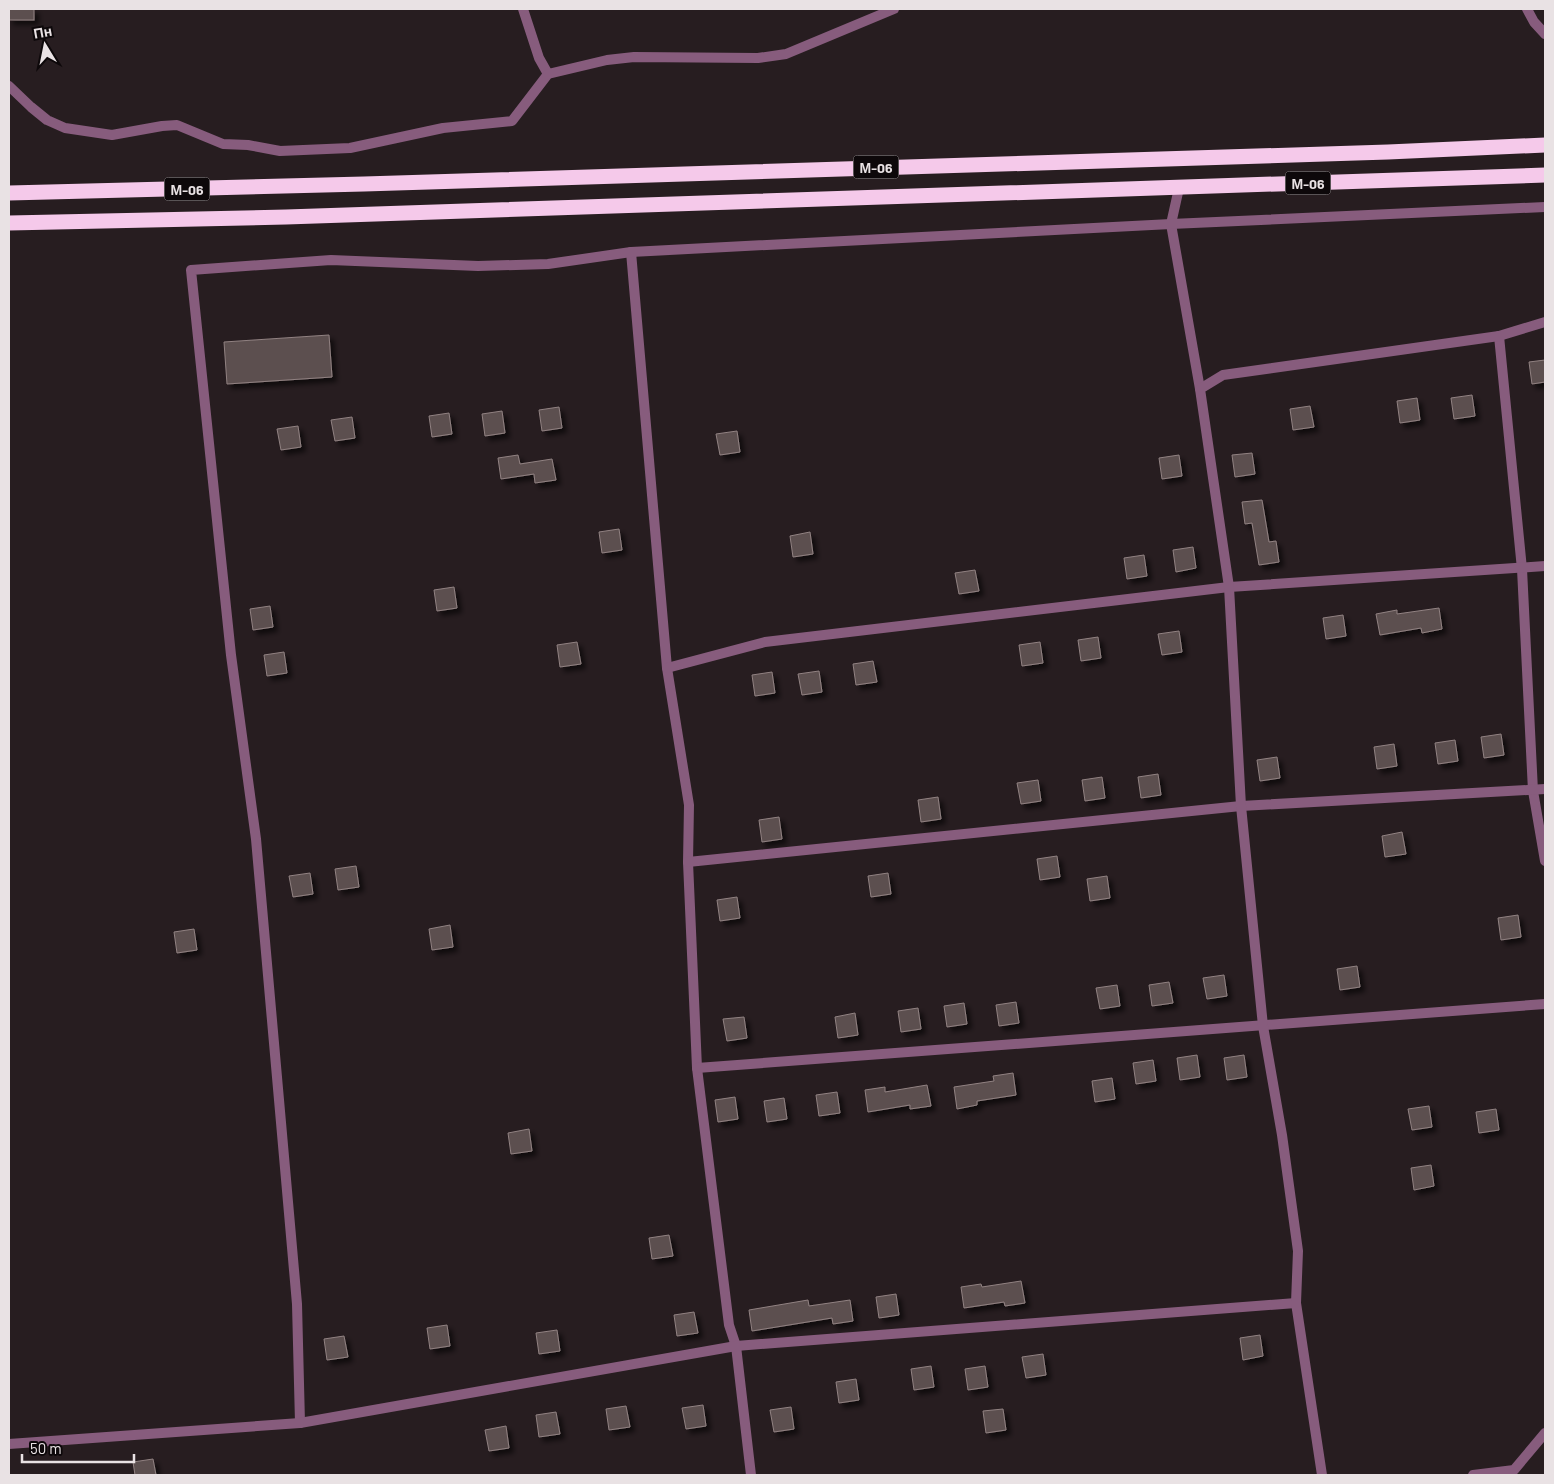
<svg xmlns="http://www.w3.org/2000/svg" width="1554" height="1484" font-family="Barlow,sans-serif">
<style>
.building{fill:#5c4f4f;stroke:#918282;filter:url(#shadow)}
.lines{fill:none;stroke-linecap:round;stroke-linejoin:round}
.street{stroke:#875c7d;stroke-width:10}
.highway{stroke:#f5c9ea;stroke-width:15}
.labels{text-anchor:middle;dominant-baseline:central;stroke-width:4;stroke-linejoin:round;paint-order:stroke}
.shield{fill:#0d080a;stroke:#a7a1a3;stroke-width:1}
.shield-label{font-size:14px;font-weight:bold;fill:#e9e2e4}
</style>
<defs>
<filter id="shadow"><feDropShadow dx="4.5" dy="4.5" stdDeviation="2.5" flood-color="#0009"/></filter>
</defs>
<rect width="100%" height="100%" fill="#271d20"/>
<g class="building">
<rect x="9" y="9" width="25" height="11"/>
<path d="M329 335 332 377 227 384 224 342Z"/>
<path d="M1545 360V382L1532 384 1529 362Z"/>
<path d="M1472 395 1475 416 1454 419 1451 398Z"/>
<path d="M1417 398 1420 420 1400 423 1397 401Z"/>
<path d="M1310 406 1314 427 1293 430 1290 409Z"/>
<path d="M559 407 562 428 542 431 539 410Z"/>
<path d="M502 411 505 433 485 436 482 414Z"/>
<path d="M449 413 452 434 432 437 429 416Z"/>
<path d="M352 417 355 438 335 441 331 420Z"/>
<path d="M298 426 301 447 281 450 277 429Z"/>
<path d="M737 431 740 452 720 455 716 434Z"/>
<path d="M1252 453 1255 474 1235 477 1232 455Z"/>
<path d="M518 455 520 464 552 459 556 480 535 483 534 474 501 479 498 458Z"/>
<path d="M1179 455 1182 476 1162 479 1159 458Z"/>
<path d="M1262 500 1269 542 1276 541 1279 562 1259 565 1252 523 1245 524 1242 502Z"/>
<path d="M619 529 622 550 602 553 599 532Z"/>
<path d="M810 532 813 554 793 557 790 536Z"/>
<path d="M1193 547 1196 568 1176 572 1173 550Z"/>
<path d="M1144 555 1147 576 1127 579 1124 558Z"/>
<path d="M975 570 979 591 959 594 955 573Z"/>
<path d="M454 587 457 608 437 611 434 590Z"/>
<path d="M270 606 273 627 253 630 250 609Z"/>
<path d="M1439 608 1442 629 1422 633 1421 628 1380 635 1376 614 1397 610V614Z"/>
<path d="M1343 615 1346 636 1326 639 1323 618Z"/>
<path d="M1179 631 1182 652 1162 655 1158 634Z"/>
<path d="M1098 637 1101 658 1081 661 1078 640Z"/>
<path d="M577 642 581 664 560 667 557 645Z"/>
<path d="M1040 642 1043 663 1022 666 1019 645Z"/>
<path d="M284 652 287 673 267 676 264 655Z"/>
<path d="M873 661 877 682 856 685 853 664Z"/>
<path d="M819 671 822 692 802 695 798 674Z"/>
<path d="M772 672 775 693 755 696 752 675Z"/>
<path d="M1501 734 1504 755 1484 758 1481 737Z"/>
<path d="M1455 740 1458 761 1438 764 1435 743Z"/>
<path d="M1394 744 1397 766 1377 769 1374 747Z"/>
<path d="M1277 757 1280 778 1260 781 1257 760Z"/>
<path d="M1158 774 1161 795 1141 798 1138 777Z"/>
<path d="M1102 777 1105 798 1085 801 1082 780Z"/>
<path d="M1038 780 1041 801 1021 804 1017 783Z"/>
<path d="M938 797 941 819 921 822 918 800Z"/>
<path d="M779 817 782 839 762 842 759 820Z"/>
<path d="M1402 832 1406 854 1385 857 1382 836Z"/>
<path d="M1057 856 1060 877 1040 880 1037 859Z"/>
<path d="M356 866 359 887 338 890 335 869Z"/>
<path d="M310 873 313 894 293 897 289 876Z"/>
<path d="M888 873 891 894 871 897 868 876Z"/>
<path d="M1107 876 1110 898 1090 901 1087 879Z"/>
<path d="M737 897 740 918 720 921 717 900Z"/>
<path d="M1518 915 1521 937 1501 940 1498 918Z"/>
<path d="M450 925 453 947 432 950 429 929Z"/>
<path d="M194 929 197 950 177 953 174 932Z"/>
<path d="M1357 966 1360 987 1340 990 1337 969Z"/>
<path d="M1224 975 1227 996 1207 999 1203 978Z"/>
<path d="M1169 982 1173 1003 1152 1006 1149 985Z"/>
<path d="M1117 985 1120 1006 1100 1009 1096 988Z"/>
<path d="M1016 1002 1019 1023 999 1026 996 1005Z"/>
<path d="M964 1003 967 1024 947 1027 944 1006Z"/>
<path d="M918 1008 921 1029 901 1032 898 1011Z"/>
<path d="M855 1013 858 1035 838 1038 835 1017Z"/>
<path d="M744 1017 747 1038 727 1041 723 1019Z"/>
<path d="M1197 1055 1200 1077 1180 1080 1177 1058Z"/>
<path d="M1244 1055 1247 1077 1227 1080 1224 1058Z"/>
<path d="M1153 1060 1156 1081 1136 1084 1133 1063Z"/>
<path d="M1013 1073 1016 1095 977 1101V1105L957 1109 954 1087 994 1081 993 1076Z"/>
<path d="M1112 1078 1115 1099 1095 1102 1092 1081Z"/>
<path d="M927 1085 931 1106 910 1109V1105L868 1112 865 1090 885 1087V1092Z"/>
<path d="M837 1092 840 1113 819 1116 816 1095Z"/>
<path d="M735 1097 738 1119 718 1122 715 1100Z"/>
<path d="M784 1098 787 1119 767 1122 764 1101Z"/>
<path d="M1429 1106 1432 1127 1412 1130 1408 1109Z"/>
<path d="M1496 1109 1499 1130 1479 1133 1476 1112Z"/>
<path d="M529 1129 532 1151 511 1154 508 1133Z"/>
<path d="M1431 1165 1434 1186 1414 1190 1411 1168Z"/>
<path d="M669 1235 673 1256 652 1259 649 1238Z"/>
<path d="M1021 1281 1025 1303 1005 1306 1004 1302 964 1308 961 1287 981 1284 982 1287Z"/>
<path d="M896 1294 899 1315 879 1318 876 1297Z"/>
<path d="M808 1300 809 1306 850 1300 853 1321 833 1324 832 1318 752 1331 749 1310Z"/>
<path d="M694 1312 698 1333 677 1336 674 1315Z"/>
<path d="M447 1325 450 1346 430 1349 427 1328Z"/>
<path d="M557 1330 560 1351 539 1354 536 1333Z"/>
<path d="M1260 1335 1263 1356 1243 1360 1240 1338Z"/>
<path d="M344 1336 348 1357 327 1360 324 1339Z"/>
<path d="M1043 1354 1046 1375 1026 1378 1022 1357Z"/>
<path d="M931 1366 934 1387 914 1390 911 1369Z"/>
<path d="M985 1366 988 1387 968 1390 965 1369Z"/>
<path d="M856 1379 859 1400 839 1403 836 1382Z"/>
<path d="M703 1405 706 1426 686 1429 682 1408Z"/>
<path d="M626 1406 630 1427 609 1430 606 1409Z"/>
<path d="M791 1407 794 1429 774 1432 770 1410Z"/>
<path d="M1003 1409 1006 1430 986 1433 983 1411Z"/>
<path d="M556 1412 560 1434 539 1437 536 1415Z"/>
<path d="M506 1426 509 1448 489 1451 485 1430Z"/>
<path d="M153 1459 156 1475H135L133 1462Z"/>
</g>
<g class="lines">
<g class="street">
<path d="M523 9 539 58 548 74"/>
<path d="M1527 9 1534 22 1545 34"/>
<path d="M9 86 31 107 47 120 65 128 112 135 162 126 177 125 223 144 248 145 280 151 350 148 443 128 512 121 548 74 607 60 634 57 758 58 786 54 894 9"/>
<path d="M1179 188 1171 224 1200 389"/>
<path d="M631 252 667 668 689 805 688 862 697 1068 729 1325 736 1346 751 1475"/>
<path d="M1499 336 1522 569 1533 791 1545 861"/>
<path d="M667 668 765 642 1229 587 1545 566"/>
<path d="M688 862 1241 806 1545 789"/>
<path d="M697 1068 1545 1004"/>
<path d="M300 1423 297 1304 256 839 231 655 191 270 331 260 478 266 548 264 631 252 1171 224 1545 207"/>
<path d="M9 1444 300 1423 736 1346 1296 1303"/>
<path d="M1322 1475 1296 1303 1298 1251 1282 1135 1263 1026 1241 806 1229 587 1200 389 1223 375 1499 336 1545 322"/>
<path d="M1473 1475 1514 1470 1545 1433"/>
</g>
<g class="highway">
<path d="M9 193 364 184 1388 152 1545 145"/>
<path d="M9 223 286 217 1545 175"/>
</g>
</g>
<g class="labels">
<g class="shield">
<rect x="853.5" y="155.5" width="45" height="23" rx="4"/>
<rect x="1285.5" y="171.5" width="45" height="23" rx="4"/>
<rect x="164.5" y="177.5" width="45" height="23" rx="4"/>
</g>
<g class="shield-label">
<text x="876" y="167">М-06</text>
<text x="1308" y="183">М-06</text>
<text x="187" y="189">М-06</text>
</g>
</g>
<rect width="1554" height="1484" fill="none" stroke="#e9e2e4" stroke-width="20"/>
<g transform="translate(45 45) rotate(350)" stroke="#0d080a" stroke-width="4" paint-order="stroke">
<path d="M0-4L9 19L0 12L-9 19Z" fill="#e9e2e4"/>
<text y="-8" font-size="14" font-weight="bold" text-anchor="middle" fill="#e9e2e4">Пн</text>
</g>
<path d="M22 1454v8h112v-8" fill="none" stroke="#e9e2e4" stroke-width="2.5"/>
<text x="30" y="1454" font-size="15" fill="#e9e2e4" stroke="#0d080a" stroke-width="4" paint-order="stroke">50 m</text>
</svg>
